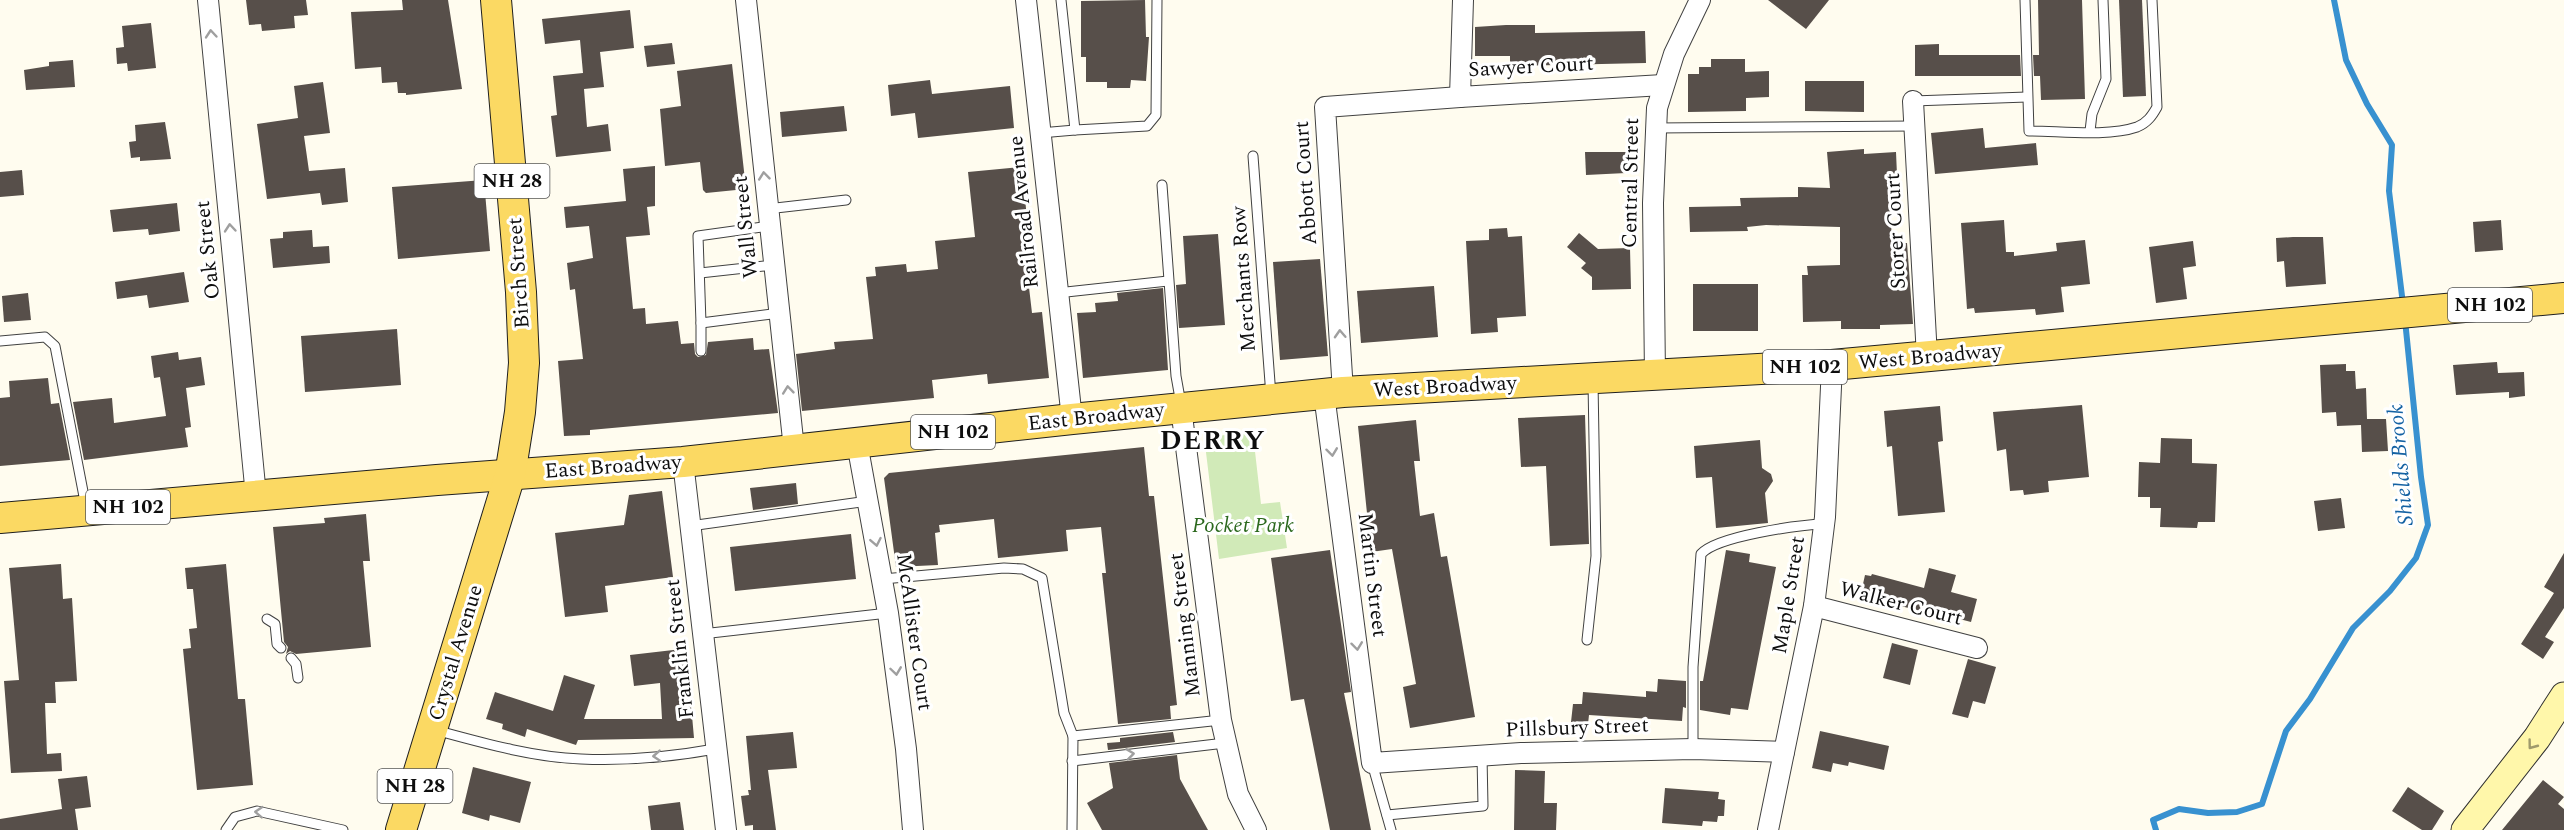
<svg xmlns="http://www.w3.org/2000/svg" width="2564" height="830" font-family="Spectral,serif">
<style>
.green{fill:#d1eab8}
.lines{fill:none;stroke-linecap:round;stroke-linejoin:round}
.stream{stroke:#3891d0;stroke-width:6}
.building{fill:#574f4a}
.lane-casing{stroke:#414141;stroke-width:11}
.street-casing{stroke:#414141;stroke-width:22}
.secondary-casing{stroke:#303030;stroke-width:29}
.primary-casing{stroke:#1f1f1f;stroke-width:32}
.lane{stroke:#fff;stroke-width:9}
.street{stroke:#fff;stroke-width:20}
.secondary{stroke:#fff7aa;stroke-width:27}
.primary{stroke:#fbd963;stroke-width:30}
.oneway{stroke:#9f9f9f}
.oneway2{stroke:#9f9a6c}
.labels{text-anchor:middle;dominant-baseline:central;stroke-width:6;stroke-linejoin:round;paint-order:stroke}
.shield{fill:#fff;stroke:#565656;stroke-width:1.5}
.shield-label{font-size:20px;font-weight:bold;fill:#0e0e0e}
.street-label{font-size:21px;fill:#0e0e0e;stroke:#fff}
.park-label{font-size:21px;font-style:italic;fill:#2b681d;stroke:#fff}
.water-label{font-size:22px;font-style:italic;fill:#1462a3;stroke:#fff}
.district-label{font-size:27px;font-weight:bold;letter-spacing:1.5px;fill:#0e0e0e;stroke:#fff}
</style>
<rect width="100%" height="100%" fill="#fffcef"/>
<path class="green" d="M1253 434 1261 504 1280 502 1287 548 1219 559 1204 436Z"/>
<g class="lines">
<g class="stream">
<path d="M2334 0 2346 60 2367 104 2392 145 2389 191 2403 304"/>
<path d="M2156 830 2153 820 2179 809 2208 813 2237 812 2262 804 2286 731 2310 699 2353 628 2390 591 2416 558 2428 525 2421 477 2405 320"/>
</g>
</g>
<g class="building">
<path d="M246 0H306L308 15 294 16 295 28 262 31 261 24 249 25Z"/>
<path d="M402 0H448L462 89 406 95V93H398L397 82 382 83 381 67 355 69 351 12 403 10Z"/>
<path d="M1145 0 1146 37H1149L1146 81 1131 80 1130 88H1107V82H1086V57H1081V1Z"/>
<path d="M1768 0H1829L1806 29Z"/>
<path d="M2038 0H2082L2085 99 2041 100 2040 76H2034L2033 55H2039Z"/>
<path d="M2119 0H2142L2146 96 2123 97Z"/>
<path d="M630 10 634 48 600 52 604 87 584 89 587 127 608 124 611 151 556 157 551 116 557 115 553 76 583 73 580 40 545 44 542 19Z"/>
<path d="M151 23 156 68 128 71 127 63 117 64 116 48 124 47 122 26Z"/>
<path d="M1506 25H1535V33L1645 31 1646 63 1510 66V56H1475V27Z"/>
<path d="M672 43 675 64 647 67 644 46Z"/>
<path d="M1939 44V55H2020L2021 76H1915V45Z"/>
<path d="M1711 59H1745V72L1769 71V97L1746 98V111L1688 112V74H1699V67H1711Z"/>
<path d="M73 60 75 87 26 90 24 70 49 66V62Z"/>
<path d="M732 64 746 189 706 193 703 190 700 162 665 166 660 109 681 106 677 71Z"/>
<path d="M930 80 932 94 1010 86 1014 128 918 138 915 113 891 116 888 85Z"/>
<path d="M1805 81H1864V112L1805 111Z"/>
<path d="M323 82 330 133 304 136 309 171 345 168 348 202 322 205 320 193 267 199 257 124 298 118 294 86Z"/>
<path d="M844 106 847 131 782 137 780 112Z"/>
<path d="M165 122 171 159 140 161V157L131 158 129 142 136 141 135 125Z"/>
<path d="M1983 128 1985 148 2036 143 2038 165 1935 174 1931 133Z"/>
<path d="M1864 149V154L1896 152 1897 175H1889L1892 244 1907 243 1913 324 1880 325V329H1841V321L1803 322 1802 275H1808L1807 266 1840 265V227L1766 225 1747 227 1748 231 1690 232 1689 207 1741 206 1740 198 1798 197V187L1830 188 1827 152Z"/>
<path d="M1585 152H1626V173L1586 175Z"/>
<path d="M655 166V206L647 207 650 235 626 237 633 309 645 308 646 324 678 321 681 344 694 343 695 354 698 357 706 355 708 342 753 338 754 350 769 349 778 413 590 430V435L564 436 558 361 583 359 575 289 570 290 567 263 593 258 589 226 566 228 564 207 626 201 623 169Z"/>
<path d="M1022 167 1027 219H1021L1032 313 1042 312 1049 378 988 384 987 374 932 380 934 398 802 411 796 354 835 349 834 342 873 339 866 277 876 276 875 267 906 264 907 272 938 269 935 241 975 237 968 172Z"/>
<path d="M22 170 24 195 0 197V172Z"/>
<path d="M484 180 490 251 398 259 392 187Z"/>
<path d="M177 203 180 231 149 235 148 229 113 232 110 210Z"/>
<path d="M2004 220 2006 252H2014V256L2057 251 2056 243 2085 240 2090 284 2061 287 2064 312 2036 315 2035 309 1975 313 1974 308 1967 309 1961 223Z"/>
<path d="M2501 220 2503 250 2475 252 2473 222Z"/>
<path d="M1507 228 1508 237 1522 236 1526 316 1497 318 1498 332 1471 334 1466 241 1489 240V229Z"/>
<path d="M312 230 313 247 329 246 330 263 273 268 270 239 283 238V232Z"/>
<path d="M1579 233 1598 249 1630 248 1631 289 1592 290V277L1581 268 1586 263 1567 247Z"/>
<path d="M1218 234 1225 325 1179 328 1176 285 1186 284 1183 236Z"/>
<path d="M2293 237H2323L2326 284 2286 287 2284 261 2277 262 2276 238Z"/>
<path d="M2193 241 2196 266 2183 268 2187 299 2156 303 2149 247Z"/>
<path d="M1320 259 1328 356 1280 360 1273 262Z"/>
<path d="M184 272 189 302 149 308 147 295 117 299 115 282Z"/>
<rect x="1693" y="284" width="65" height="47"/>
<path d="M1434 286 1438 337 1361 343 1357 291Z"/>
<path d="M1163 288 1168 370 1083 378 1077 313 1096 312 1095 303 1118 301 1117 293Z"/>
<path d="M28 293 31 320 4 322 2 296Z"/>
<path d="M397 329 401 385 305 392 301 336Z"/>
<path d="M178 352 179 360 201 357 205 385 186 388 191 427 185 428 188 447 84 460 73 402 112 398 114 423 166 416 160 377 154 378 151 356Z"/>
<path d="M2497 362 2498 373 2524 372 2525 396 2509 398V392L2456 395 2453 365Z"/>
<path d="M2346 364V371H2355L2356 389 2366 388 2367 419H2386L2388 451 2362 452 2361 425 2337 426 2336 412 2322 413 2320 365Z"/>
<path d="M48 378 51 404 59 403 70 460 0 466V398L10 397 9 381Z"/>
<path d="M2082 405 2089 477 2048 481 2049 492 2024 495 2023 490 2010 491 2006 449 1997 451 1993 412Z"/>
<path d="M1940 406 1943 441 1938 442 1945 512 1898 516 1892 446 1887 447 1884 411Z"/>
<path d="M1585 415 1589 544 1550 546 1546 466 1521 467 1518 418Z"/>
<path d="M1416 420 1420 461H1414L1420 516 1434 513 1441 557 1447 556 1475 717 1410 728 1403 687 1416 684 1392 549 1371 552 1358 426Z"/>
<path d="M2161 438 2192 439V463L2217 464 2215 522H2198L2197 528 2160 527 2161 508H2150V497H2138L2139 462 2160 463Z"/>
<path d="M1760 440 1762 468 1771 474 1773 481 1765 493 1768 523 1716 528 1712 477 1696 478 1694 446Z"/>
<path d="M1144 447 1149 496H1154L1177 705 1170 706 1171 719 1118 724 1102 573H1106L1101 527 1066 530 1068 551 998 558 994 519 939 525 940 532 935 533 938 565 896 567 884 478 889 473Z"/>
<path d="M796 483 798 504 753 510 750 488Z"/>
<path d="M662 491 673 577 605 586 608 612 565 617 555 533 624 525 629 495Z"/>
<path d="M2341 498 2345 528 2318 531 2314 501Z"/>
<path d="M366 514 370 561H363L371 647 296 654 290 651 286 654 288 647 284 642 273 527 325 523 324 518Z"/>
<path d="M851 534 856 579 735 591 730 547Z"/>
<path d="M1330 550 1351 692 1344 693 1371 830H1330L1304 699 1291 701 1271 558Z"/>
<path d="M1726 550 1750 554 1749 562 1776 567 1748 710 1731 708 1730 715 1700 710V681H1703Z"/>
<path d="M2564 553V608L2545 637 2554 642 2543 659 2521 644 2554 593 2544 587Z"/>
<path d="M61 564 63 599 72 598 77 681 55 682 56 703H45L47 754 61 753 62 771 11 773 4 681 19 680 9 568Z"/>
<path d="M226 564 238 699H245L253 785 197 790 183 649 191 648 189 629 197 628 193 589H187L185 568Z"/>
<path d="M1929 568 1956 575 1951 592 1977 599 1971 622 1921 609 1920 611 1866 597V594L1861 593 1865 575 1871 576 1872 574 1924 588Z"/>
<path d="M1892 643 1918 650 1910 685 1883 678Z"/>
<path d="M682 649 687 694 690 693 694 738 578 740 576 745 527 729 525 737 502 729 503 724 486 719 495 692 553 711 564 675 595 685 584 719H662L660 683 634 686 630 655Z"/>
<path d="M1968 659 1996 667 1985 704 1973 701 1968 718 1952 714Z"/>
<path d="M1658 679 1686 681V708L1683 707 1682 721 1589 715 1588 724 1571 722 1573 704H1582L1583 692 1646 697V691L1657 692Z"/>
<path d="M1820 731 1889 746 1884 770 1849 762 1848 766 1833 763 1831 772 1812 768Z"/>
<path d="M793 732 797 768 768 770 776 830H753V825L745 826 741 796 749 795 748 790H751L746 736Z"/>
<path d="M1173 732 1175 742 1108 750 1107 743 1120 742V738Z"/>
<path d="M1177 755 1180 779 1208 830H1102L1087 803 1113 788 1109 763Z"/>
<path d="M473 767 531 782 520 823 490 815 489 821 462 813Z"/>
<path d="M1515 770 1545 771 1544 803H1557L1556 830H1514Z"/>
<path d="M87 776 91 807 75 809 78 830H0V819L62 809 58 779Z"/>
<path d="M2543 780 2564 797 2558 804 2564 809V830H2502Z"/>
<path d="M2408 787 2444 811 2432 830H2422L2392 811Z"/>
<path d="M1665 788 1719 792 1718 799 1725 800 1724 816H1718L1717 822 1703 821 1702 826 1662 823Z"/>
<path d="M680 802 684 830H651L648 806Z"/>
</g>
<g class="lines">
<g class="lane-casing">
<g id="lane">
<path d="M2025 0 2029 131C2060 131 2108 137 2137 127 2147 123 2152 116 2157 107L2152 0"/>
<path d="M1913 101 2027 97"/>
<path d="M1656 128 1914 126"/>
<path d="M1075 130 1147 126 1156 115 1157 0"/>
<path d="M2090 131 2092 114 2106 79 2103 0"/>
<path d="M1040 133 1075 130 1061 0"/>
<path d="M1253 156 1271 396"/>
<path d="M1162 185 1176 376 1181 404"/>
<path d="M767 209 846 200"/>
<path d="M769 226 698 236 701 323 780 313"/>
<path d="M700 273 774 265"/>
<path d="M1057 293 1168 281"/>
<path d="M701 323V351"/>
<path d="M0 341 45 337 55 346 86 507"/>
<path d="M690 526 868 501"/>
<path d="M883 579 1004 568 1023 569 1042 578 1064 713 1073 736"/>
<path d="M267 619 275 624 277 644 281 648"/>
<path d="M702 634 888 613"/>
<path d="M1587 640 1596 556 1593 382"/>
<path d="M291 658 296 664 298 678"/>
<path d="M435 730C483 743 532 757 581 759 626 761 671 757 715 749"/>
<path d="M1693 749V667L1701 554C1717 536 1798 525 1824 524"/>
<path d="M1072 761 1225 743"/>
<path d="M1372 763 1391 830"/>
<path d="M1387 815 1483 806 1482 756"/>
<path d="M226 830 235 817 257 811 343 830"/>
<path d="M1072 830 1073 736 1221 720"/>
</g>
</g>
<g class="street-casing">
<g id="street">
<path d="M208 0 256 496"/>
<path d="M746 0 794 449"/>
<path d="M1026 0 1072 419"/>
<path d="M1463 0 1460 97 1663 85"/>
<path d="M1913 101 1927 357"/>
<path d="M1655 376 1653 203 1657 108 1674 54 1700 0"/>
<path d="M1343 392 1325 107 1460 97"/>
<path d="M1324 394 1372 763 1521 753 1693 749 1784 752"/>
<path d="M1181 408 1221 720 1238 794 1256 830"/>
<path d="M857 443 888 613 906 749 913 830"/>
<path d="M683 462 726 830"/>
<path d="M1814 606 1977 648"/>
<path d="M1768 830 1814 606 1825 517 1832 365"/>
</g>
</g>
<g class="secondary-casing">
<path id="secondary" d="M2465 830 2537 738 2564 696"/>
</g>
<g class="primary-casing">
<g id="primary">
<path d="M0 518 437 480 683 462 1072 419 1343 392 1832 365 2564 298"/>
<path d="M401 830 510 475 520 412 524 363 521 292 496 0"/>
</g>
</g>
<use href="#lane" class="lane"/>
<use href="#street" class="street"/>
<use href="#secondary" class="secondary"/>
<use href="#primary" class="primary"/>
</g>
<defs><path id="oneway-chevron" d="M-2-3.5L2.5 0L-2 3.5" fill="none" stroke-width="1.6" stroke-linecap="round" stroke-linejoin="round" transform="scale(1.5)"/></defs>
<g class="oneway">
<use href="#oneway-chevron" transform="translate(211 34) rotate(-95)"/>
<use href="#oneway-chevron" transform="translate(764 176) rotate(-96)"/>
<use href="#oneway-chevron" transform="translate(230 228) rotate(-95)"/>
<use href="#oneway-chevron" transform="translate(1340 334) rotate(-93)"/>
<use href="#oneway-chevron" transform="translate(788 390) rotate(-96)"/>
<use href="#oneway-chevron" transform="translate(1332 452) rotate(83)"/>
<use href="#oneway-chevron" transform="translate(876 542) rotate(79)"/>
<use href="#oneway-chevron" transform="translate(1357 646) rotate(83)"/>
<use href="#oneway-chevron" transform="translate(896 671) rotate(82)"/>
<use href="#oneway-chevron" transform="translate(1130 754) rotate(-7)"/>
<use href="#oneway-chevron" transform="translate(657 756) rotate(176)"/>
<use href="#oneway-chevron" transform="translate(259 812) rotate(-177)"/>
</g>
<use class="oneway2" href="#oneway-chevron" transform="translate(2532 745) rotate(127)"/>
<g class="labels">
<g class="shield">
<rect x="474.5" y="164" width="75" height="34" rx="4.5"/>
<rect x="2448" y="288" width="84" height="34" rx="4.5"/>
<rect x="1763" y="350" width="84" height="34" rx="4.5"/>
<rect x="911" y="415" width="84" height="34" rx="4.5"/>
<rect x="86" y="490" width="84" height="34" rx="4.5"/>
<rect x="377.5" y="769" width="75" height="34" rx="4.5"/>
</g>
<g class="shield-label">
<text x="512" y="181">NH 28</text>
<text x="2490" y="305">NH 102</text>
<text x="1805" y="367">NH 102</text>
<text x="953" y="432">NH 102</text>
<text x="128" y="507">NH 102</text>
<text x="415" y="786">NH 28</text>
</g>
<g class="street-label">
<text transform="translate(1531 67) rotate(-3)">Sawyer Court</text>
<text transform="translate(1306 183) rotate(-94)">Abbott Court</text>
<text transform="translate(1631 183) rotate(-89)">Central Street</text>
<text transform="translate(1024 212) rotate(-96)">Railroad Avenue</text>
<text transform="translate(746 227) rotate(-96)">Wall Street</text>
<text transform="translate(1896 231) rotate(-93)">Storer Court</text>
<text transform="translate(208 250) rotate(-96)">Oak Street</text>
<text transform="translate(519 273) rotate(-94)">Birch Street</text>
<text transform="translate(1244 279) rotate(-94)">Merchants Row</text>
<text transform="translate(1930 357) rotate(-5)">West Broadway</text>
<text transform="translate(1445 387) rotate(-3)">West Broadway</text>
<text transform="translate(1096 417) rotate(-6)">East Broadway</text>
<text transform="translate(613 467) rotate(-4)">East Broadway</text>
<text transform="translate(1372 575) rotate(83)">Martin Street</text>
<text transform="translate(1789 595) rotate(-81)">Maple Street</text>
<text transform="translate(1901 604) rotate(14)">Walker Court</text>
<text transform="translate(1185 625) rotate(-97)">Manning Street</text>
<text transform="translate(914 632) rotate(82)">McAllister Court</text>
<text transform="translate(680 649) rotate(-96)">Franklin Street</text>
<text transform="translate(456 653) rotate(-73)">Crystal Avenue</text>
<text transform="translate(1577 728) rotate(-2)">Pillsbury Street</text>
</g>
<g class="park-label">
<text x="1243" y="526">Pocket Park</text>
</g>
<g class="water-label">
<text transform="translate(2401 465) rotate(-95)">Shields Brook</text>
</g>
<g class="district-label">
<text x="1213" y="441">DERRY</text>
</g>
</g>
</svg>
